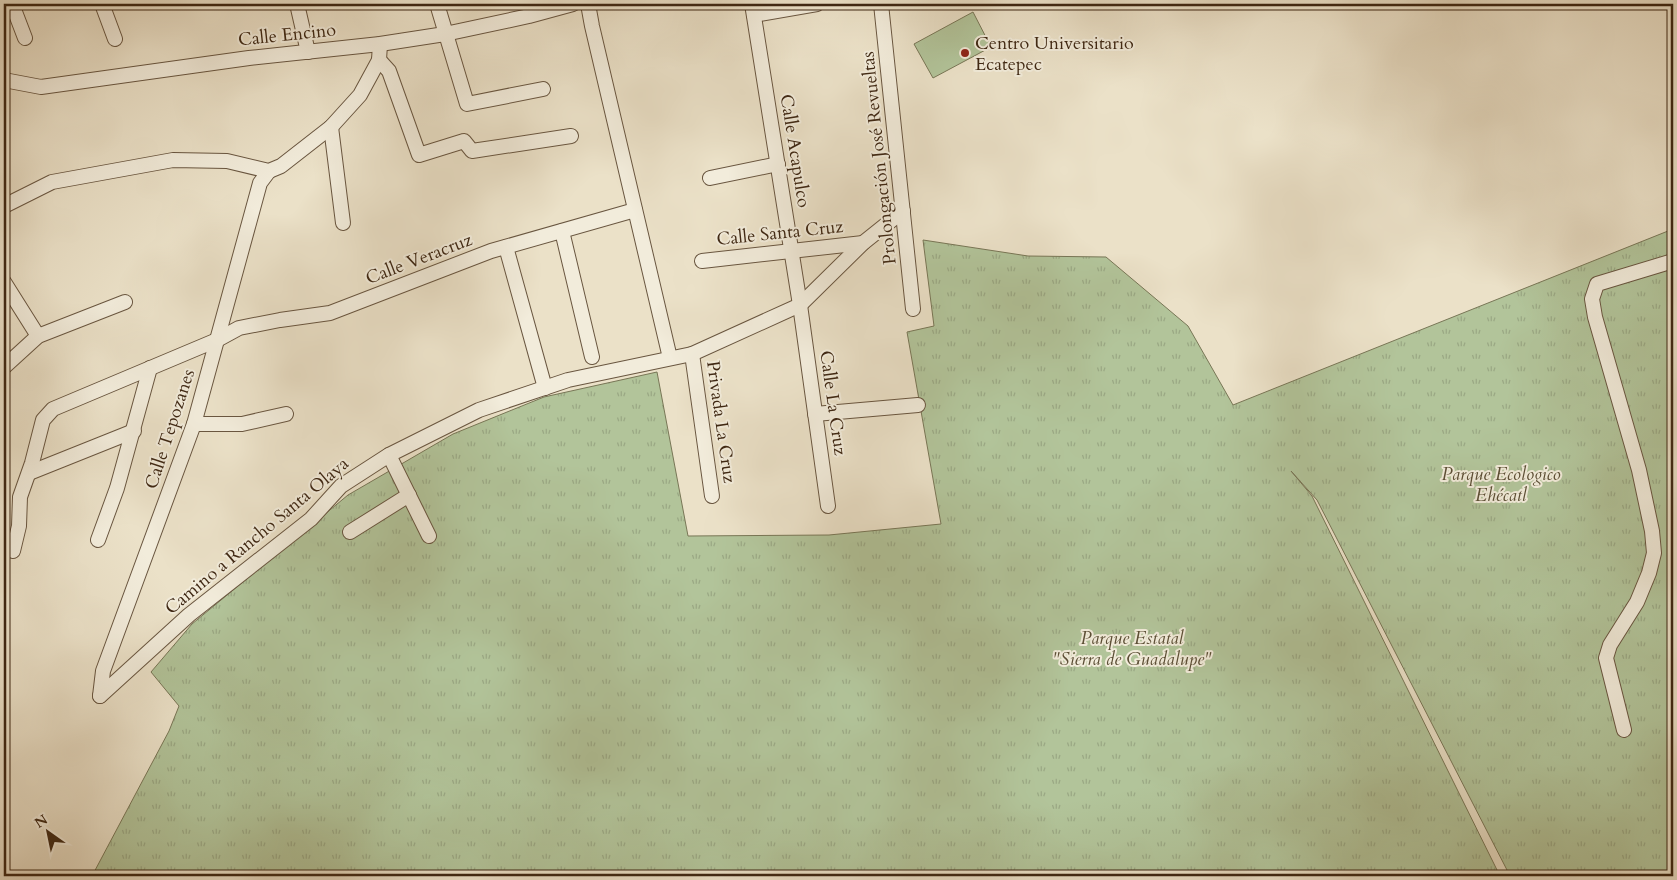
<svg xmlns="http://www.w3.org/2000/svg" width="1677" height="880" font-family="Cardo,serif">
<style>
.park{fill:url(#park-tufts);stroke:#787656}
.pitch{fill:#b2c49a;stroke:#787656}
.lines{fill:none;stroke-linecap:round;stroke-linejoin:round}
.street-casing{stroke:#695640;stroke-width:16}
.street{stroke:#f2ecdb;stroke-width:14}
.poi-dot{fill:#8f2418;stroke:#f2ecdb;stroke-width:2}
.labels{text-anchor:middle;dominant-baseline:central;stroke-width:4;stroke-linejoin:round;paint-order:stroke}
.street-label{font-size:18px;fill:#3e2713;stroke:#f2ecdb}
.poi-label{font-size:18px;fill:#3e2713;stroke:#f2ecdb;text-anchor:start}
.park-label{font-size:18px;font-style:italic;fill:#5b4e35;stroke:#f2ecdb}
</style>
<defs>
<pattern id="park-tufts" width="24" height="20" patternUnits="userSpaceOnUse" patternTransform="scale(1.25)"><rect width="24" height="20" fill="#b2c49a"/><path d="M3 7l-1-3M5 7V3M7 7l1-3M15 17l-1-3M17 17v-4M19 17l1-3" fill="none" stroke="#9aa884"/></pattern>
</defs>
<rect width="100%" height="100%" fill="#ebe1c8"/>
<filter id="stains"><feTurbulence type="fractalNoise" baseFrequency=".004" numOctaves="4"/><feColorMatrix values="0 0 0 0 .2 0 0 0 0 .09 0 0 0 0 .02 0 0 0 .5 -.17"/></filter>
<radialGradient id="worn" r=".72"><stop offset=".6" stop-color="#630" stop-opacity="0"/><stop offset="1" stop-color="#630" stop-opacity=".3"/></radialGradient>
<path class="park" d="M1673 229V876H1508L1507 870 1317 500 1291 471 1312 496 1500 876H92L169 731 179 706 151 672 192 624 348 495 453 434 544 397 657 372 688 536 829 535 941 524 907 332 934 326 923 240 1028 256 1106 257 1188 326 1233 405Z"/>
<path class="pitch" d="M973 12 991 47 933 78 914 44Z"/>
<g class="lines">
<g class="street-casing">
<g id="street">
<path d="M12 4 25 38"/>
<path d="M102 4 115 39"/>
<path d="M297 4 308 52"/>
<path d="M437 4 467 104 543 89"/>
<path d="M588 4 592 26 670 358"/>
<path d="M752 4 800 305 828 506"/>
<path d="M881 4 913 309"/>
<path d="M754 15 817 4"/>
<path d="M379 60 389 71 419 155 464 141 472 151 571 136"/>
<path d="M4 80 41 87 249 58 380 44 445 34 529 16 573 4"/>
<path d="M331 127 343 223"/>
<path d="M710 178 778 164"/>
<path d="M4 206 52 182 173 160 227 161 269 171 281 166 331 127 360 95 379 60 380 44"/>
<path d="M562 231 592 357"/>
<path d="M506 247 545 388"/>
<path d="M702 261 863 243"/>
<path d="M4 282 38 336"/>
<path d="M692 354 712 496"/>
<path d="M4 367 38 336 125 302"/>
<path d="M815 414 918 405"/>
<path d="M194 424H242L286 414"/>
<path d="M389 455 429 536"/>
<path d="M29 473 134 431"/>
<path d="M350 532 409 495"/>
<path d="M98 540 117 488 150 368"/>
<path d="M13 551 19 526 20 497 32 463 43 420 53 409 217 340 239 328 280 320 330 313 491 251 635 210"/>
<path d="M100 696 189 615 311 519 341 486 389 455 479 410 568 380 692 354 800 305 863 243 903 211"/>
<path d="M100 696 103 671 194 424 260 183 269 171"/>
<path d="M1624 730 1606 658 1610 645 1637 602 1649 573 1654 553 1652 531 1639 470 1595 317 1592 299 1597 284 1673 261"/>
</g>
</g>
<use href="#street" class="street"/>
</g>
<circle class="poi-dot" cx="965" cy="53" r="5"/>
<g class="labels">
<g class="street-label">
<text transform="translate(287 35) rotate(-6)">Calle Encino</text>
<text transform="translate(795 151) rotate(81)">Calle Acapulco</text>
<text transform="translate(879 158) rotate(-96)">Prolongación José Revueltas</text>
<text transform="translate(780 233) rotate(-6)">Calle Santa Cruz</text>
<text transform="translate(419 259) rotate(-21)">Calle Veracruz</text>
<text transform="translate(833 403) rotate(82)">Calle La Cruz</text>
<text transform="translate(721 422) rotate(82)">Privada La Cruz</text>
<text transform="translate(170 429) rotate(-72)">Calle Tepozanes</text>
<text transform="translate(257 536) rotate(-40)">Camino a Rancho Santa Olaya</text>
</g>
<g class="poi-label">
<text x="975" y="43">Centro Universitario<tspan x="975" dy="21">Ecatepec</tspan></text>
</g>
<g class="park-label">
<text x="1501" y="474">Parque Ecologico<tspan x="1501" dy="21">Ehécatl</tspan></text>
<text x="1132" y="638">Parque Estatal<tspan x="1132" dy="21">"Sierra de Guadalupe"</tspan></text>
</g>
</g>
<rect width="1677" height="880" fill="none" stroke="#ebe1c8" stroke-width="20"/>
<rect x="5" y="5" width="1667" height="870" fill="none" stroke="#3e2713" stroke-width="2.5"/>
<rect x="10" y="10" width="1657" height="860" fill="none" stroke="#3e2713"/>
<g transform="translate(48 832) rotate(327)" stroke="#f2ecdb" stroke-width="4" paint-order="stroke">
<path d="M0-4L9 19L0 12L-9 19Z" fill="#3e2713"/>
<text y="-8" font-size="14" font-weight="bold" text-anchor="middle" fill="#3e2713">N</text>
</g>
<rect width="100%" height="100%" filter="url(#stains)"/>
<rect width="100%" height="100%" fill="url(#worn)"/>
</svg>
